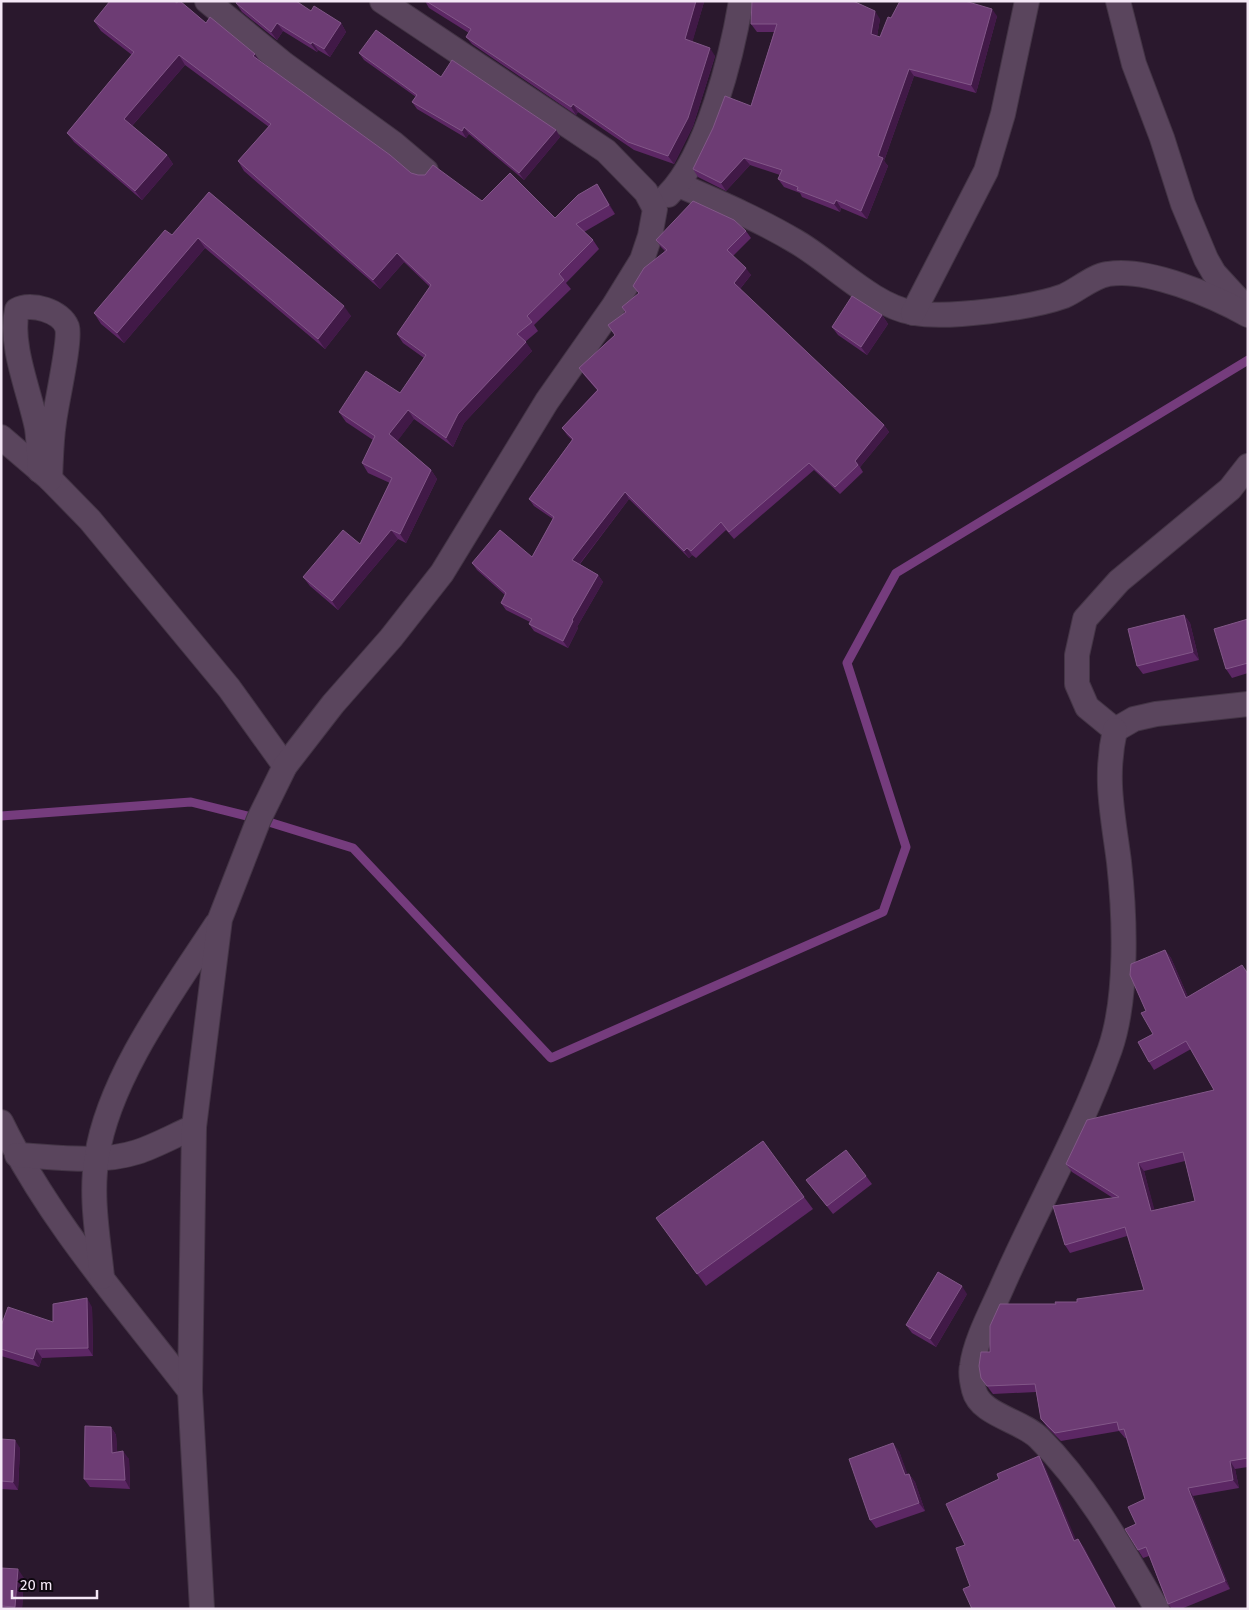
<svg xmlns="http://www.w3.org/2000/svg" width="1249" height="1610" font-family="'Fira Sans',sans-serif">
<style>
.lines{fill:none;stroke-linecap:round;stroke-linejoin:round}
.stream{stroke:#753c7d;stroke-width:9}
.street-casing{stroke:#443546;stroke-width:26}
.street{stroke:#5a455d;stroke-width:24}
.wall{fill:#5c2764;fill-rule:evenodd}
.shaded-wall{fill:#411947}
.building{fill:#6d3c74;stroke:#825788;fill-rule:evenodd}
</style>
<rect width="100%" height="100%" fill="#2a182d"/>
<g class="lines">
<path class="stream" d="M1 816 191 802 259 819 353 848 551 1058 883 912 906 847 847 663 896 573 1248 360"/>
<g class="street-casing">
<g id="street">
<path d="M207 1 284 64 393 143 426 171"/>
<path d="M1118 1 1134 64 1162 138 1183 204 1206 259 1214 273 1245 307"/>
<path d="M679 185C718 202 758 219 795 241 832 262 872 306 914 313 948 319 1031 308 1064 296 1078 290 1093 276 1108 274 1147 267 1214 296 1248 315"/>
<path d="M668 195C707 156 732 55 741 1"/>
<path d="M913 313 986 171 1003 114 1027 1"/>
<path d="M1 437 50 479 90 520 229 688 285 766"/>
<path d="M1248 466 1230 489 1119 581 1085 619 1077 655V684L1087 707 1115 730 1134 719 1156 714 1248 704"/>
<path d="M40 471C39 457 39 442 37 428 30 393 9 345 17 310 31 302 61 311 67 327 71 340 56 404 54 422 51 441 51 460 50 479"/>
<path d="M1115 730C1104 778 1113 815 1119 862 1125 916 1128 997 1110 1049 1081 1131 1037 1207 1002 1287 992 1310 975 1341 972 1366 970 1373 972 1382 974 1390 980 1415 1021 1420 1039 1438 1088 1487 1122 1549 1157 1609"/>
<path d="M1 1122C49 1221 124 1305 190 1391"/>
<path d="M17 1155C55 1157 100 1164 137 1152 156 1146 175 1135 194 1127"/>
<path d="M102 1277C98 1237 90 1195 97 1156 109 1077 173 991 216 925"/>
<path d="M202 1609 190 1391 194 1127 220 919 259 819 285 766 333 704 391 638 442 573 547 401 613 307 642 260 650 236 655 209 646 192 606 151 382 1"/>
</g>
</g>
<use href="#street" class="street"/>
</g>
<g class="wall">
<path d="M425 1H703L704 2 692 42 715 56 693 126 674 164 634 150 578 112 576 115 472 44 466 37 469 33 429 8Z"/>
<path d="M236 3 311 11 341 23 346 32 330 57 318 50 317 52 283 31 277 40 242 12Z"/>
<path d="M997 16 976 93 914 76 884 161 888 166 867 219 841 208 840 212 802 197 800 193 784 187 778 179 780 175 750 165 726 191 698 177 693 169 751 106 774 32H757L751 24 880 19 877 36 880 37 891 18Z"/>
<path d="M94 21 206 23 260 61 411 173 482 201 555 218 597 184 615 214 584 232 593 240 599 249 566 283 571 289 534 325 538 331 525 342 532 351 464 423 453 447 414 419 397 441 431 470 437 479 406 543 398 539 338 610 310 586 303 577 360 544 390 483 368 473 362 463 373 440 346 422 339 412 400 393 424 358 403 343 397 334 430 287 404 262 380 289 244 171 238 161 269 127 185 65 132 126 167 155 173 164 142 200 74 142 67 133 132 55 101 31Z"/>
<path d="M359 53 441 77 556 130 560 137 524 180 469 134 466 138 417 109 412 102 416 97 364 60Z"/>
<path d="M209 192 351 316 325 349 205 248 124 343 101 324 94 313 172 235Z"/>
<path d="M746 231 751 238 733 256 751 275 740 289 884 425 889 432 860 467 863 472 840 494 814 470 734 539 726 530 696 558 692 555 689 558 629 499 580 564 598 575 603 582 577 627 578 628 568 648 534 631 529 624 530 622 506 610 501 603 505 595 477 570 472 563 532 557 553 519 534 506 529 499 572 440 567 435 562 428 597 390 584 375 579 368 615 335 625 312 622 307 639 294 633 286 665 251 661 247 656 240Z"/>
<path d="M882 315 888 324 867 355 838 335 832 327Z"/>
<path d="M1184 615 1190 623 1199 660 1143 674 1137 666Z"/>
<path d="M1248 619V673L1232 678 1226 669Z"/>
<path d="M1165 950 1171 958 1188 997 1248 973V1467L1235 1469 1239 1488 1193 1496 1230 1589 1181 1609H1172L1168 1604 1149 1556 1143 1558 1138 1550 1136 1524 1145 1499 1126 1438H1125L1119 1431 1061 1441 1047 1427 1041 1419 1036 1392 993 1394 987 1386 990 1352 1056 1304 1077 1302 1144 1290 1127 1236 1070 1253 1065 1245 1113 1198 1072 1172 1066 1164 1214 1090 1191 1049 1154 1070 1149 1062 1153 1034 1146 1011ZM1185 1161 1195 1201 1154 1210 1144 1171Z"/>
<path d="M866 1176 872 1184 833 1214 806 1180Z"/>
<path d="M804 1197 813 1209 706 1286 665 1230Z"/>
<path d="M967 1294 936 1347 912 1333 906 1325Z"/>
<path d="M92 1307 93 1356 42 1358 39 1367 1 1356V1326L53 1322Z"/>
<path d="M111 1427 116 1435 117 1452 129 1459 130 1489 90 1487 84 1479Z"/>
<path d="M1 1439 20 1448 18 1490 1 1489Z"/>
<path d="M899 1451 907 1474H909L915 1482 925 1511 876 1528 870 1520Z"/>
<path d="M1 1568 24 1578 22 1609H1Z"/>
</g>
<g class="shaded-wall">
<path d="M696 1H703L704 2 691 47 685 39Z"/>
<path d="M992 9 997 16 976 93 971 85Z"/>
<path d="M875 11 880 19 876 42 871 34Z"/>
<path d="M277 23 283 31 277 40 271 32Z"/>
<path d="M341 23 346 32 330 57 324 49Z"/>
<path d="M312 42 318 50 317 52 311 44Z"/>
<path d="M710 48 715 56 693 126 674 164 668 156Z"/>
<path d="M255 54 261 63 253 56Z"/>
<path d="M179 55 185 65 130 128 124 119Z"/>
<path d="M909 69 914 76 884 161 888 166 867 219 861 211 878 156Z"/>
<path d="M573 104 578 112 576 115 571 107Z"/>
<path d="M464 127 469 134 466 138 462 131Z"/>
<path d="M556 130 560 137 524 180 519 173Z"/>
<path d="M167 155 173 164 142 200 135 191Z"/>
<path d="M744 158 750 165 726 191 721 183Z"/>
<path d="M597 184 603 193 615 214 609 205Z"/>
<path d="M836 200 841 208 840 212 834 204Z"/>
<path d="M198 238 205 248 124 343 117 333Z"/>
<path d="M397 253 404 262 380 289 373 280Z"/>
<path d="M746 268 751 275 739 290 734 283Z"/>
<path d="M344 306 351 316 325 349 318 339Z"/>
<path d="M882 315 888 324 867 355 861 347Z"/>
<path d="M526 342 532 351 464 423 453 447 446 438 458 414Z"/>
<path d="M408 410 414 419 396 443 389 434Z"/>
<path d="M884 425 889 432 860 467 855 461Z"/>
<path d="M431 470 437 479 406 543 400 534Z"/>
<path d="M625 492 629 499 577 567 572 560Z"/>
<path d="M391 530 398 539 338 610 332 601Z"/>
<path d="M687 548 692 555 689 558 684 551Z"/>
<path d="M598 575 603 582 577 627 578 628 568 648 563 641 572 620Z"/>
<path d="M1184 615 1190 623 1199 660 1193 652Z"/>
<path d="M1165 950 1171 958 1192 1006 1186 998Z"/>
<path d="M1138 1163 1144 1171 1157 1219 1151 1211Z"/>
<path d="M962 1286 967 1294 936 1347 930 1339Z"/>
<path d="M87 1298 92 1307 93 1356 88 1348Z"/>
<path d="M36 1349 42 1358 39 1367 33 1359Z"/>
<path d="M111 1427 116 1435 118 1461 112 1453Z"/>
<path d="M15 1440 20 1448 18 1490 13 1482Z"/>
<path d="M893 1443 899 1451 911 1483 905 1475Z"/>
<path d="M123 1451 129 1459 130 1489 125 1480Z"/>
<path d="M1039 1456 1044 1464 1080 1549 1074 1541Z"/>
<path d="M1230 1461 1235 1469 1239 1488 1233 1480Z"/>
<path d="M909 1474 915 1482 925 1511 919 1503Z"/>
<path d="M1188 1488 1193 1496 1230 1589 1225 1581Z"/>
<path d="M1078 1539 1084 1547 1117 1609H1116Z"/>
<path d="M18 1569 24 1578 22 1609H17L15 1607Z"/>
</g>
<g class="building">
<path d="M110 1H174L177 3 178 1H180L206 23 210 17 255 54 253 56 390 155 411 173 418 175H425L433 165 482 201 510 173 555 218 578 195 597 184 609 205 576 224 593 240 559 274 564 280 527 316 532 322 517 334 526 342 458 414 446 438 408 410 389 434 431 470 400 534 391 530 332 601 303 577 343 530 360 544 392 478 362 463 375 436 339 412 366 371 400 393 426 355 397 334 431 285 397 253 373 280 238 161 271 124 179 55 124 119 167 155 135 191 67 133 134 52 94 21Z"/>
<path d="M237 1H296L311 11 314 6 341 23 324 49 312 42 311 44 277 23 271 32 236 3Z"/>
<path d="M426 1H696L685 39 710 48 688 118 668 156 628 142 573 104 571 107 466 37 471 29Z"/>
<path d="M752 1H853L875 11 871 34 880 37 888 17 891 18 900 1H965L992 9 971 85 909 69 878 156 883 158 861 211 836 200 834 204 797 190 798 187 778 179 782 170 744 158 721 183 693 169 713 128 725 96 751 106 777 24H751Z"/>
<path d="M376 30 441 77 452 60 556 130 519 173 464 127 462 131 412 102 417 95 359 53Z"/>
<path d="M209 192 344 306 318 339 198 238 117 333 94 313 165 230 172 235Z"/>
<path d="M693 201 734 220 746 231 727 250 746 268 734 283 884 425 855 461 858 465 835 487 809 463 729 532 721 522 691 551 687 548 684 551 625 492 572 560 598 575 572 620 573 621 563 641 529 624 532 619 501 603 506 593 472 563 500 530 532 557 554 517 529 499 573 439 562 428 598 390 579 368 615 335 608 325 626 312 622 307 639 293 633 286 644 268 667 250 656 240Z"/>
<path d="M852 296 882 315 861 347 832 327Z"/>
<path d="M1184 615 1193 652 1137 666 1128 629Z"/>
<path d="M1248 619V663L1226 669 1214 629Z"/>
<path d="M1165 950 1186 998 1242 965 1248 974V1458L1230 1461 1233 1480 1188 1488 1225 1581 1168 1604 1146 1547 1138 1550 1125 1529 1136 1524 1128 1507 1145 1499 1124 1429 1119 1430 1117 1422 1055 1433 1041 1419 1035 1384 987 1386 981 1378 979 1366 981 1352H990V1326L1000 1304H1056L1055 1302H1077V1299L1144 1290 1125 1227 1065 1245 1053 1206 1119 1197 1066 1164 1087 1120 1214 1090 1186 1041 1149 1062 1138 1042 1153 1034 1141 1013 1146 1011 1130 975 1131 964ZM1183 1152 1195 1201 1151 1211 1138 1163Z"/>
<path d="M763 1141 804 1197 697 1274 656 1218Z"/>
<path d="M846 1150 866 1176 827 1206 806 1180Z"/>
<path d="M938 1272 962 1286 930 1339 906 1325Z"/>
<path d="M87 1298 88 1348 36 1349 33 1359 1 1349V1326L8 1307 53 1322V1304Z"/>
<path d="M85 1426 111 1427 112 1453 123 1451 125 1480 84 1479Z"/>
<path d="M1 1439 15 1440 13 1482 1 1481Z"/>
<path d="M893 1443 905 1475 909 1474 919 1503 870 1520 849 1459Z"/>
<path d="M1039 1456 1074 1541 1078 1539 1116 1609H972L963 1589 970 1586 956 1548 965 1545 946 1504 999 1479 997 1474Z"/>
<path d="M1 1568 18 1569 15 1607 1 1606Z"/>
</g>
<rect width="1249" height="1610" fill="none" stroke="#f4e7f6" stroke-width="5"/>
<path d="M12 1590v8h85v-8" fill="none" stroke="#f4e7f6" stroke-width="2.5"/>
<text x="20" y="1590" font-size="15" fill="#f4e7f6" stroke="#0e070f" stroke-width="4" paint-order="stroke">20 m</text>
</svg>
